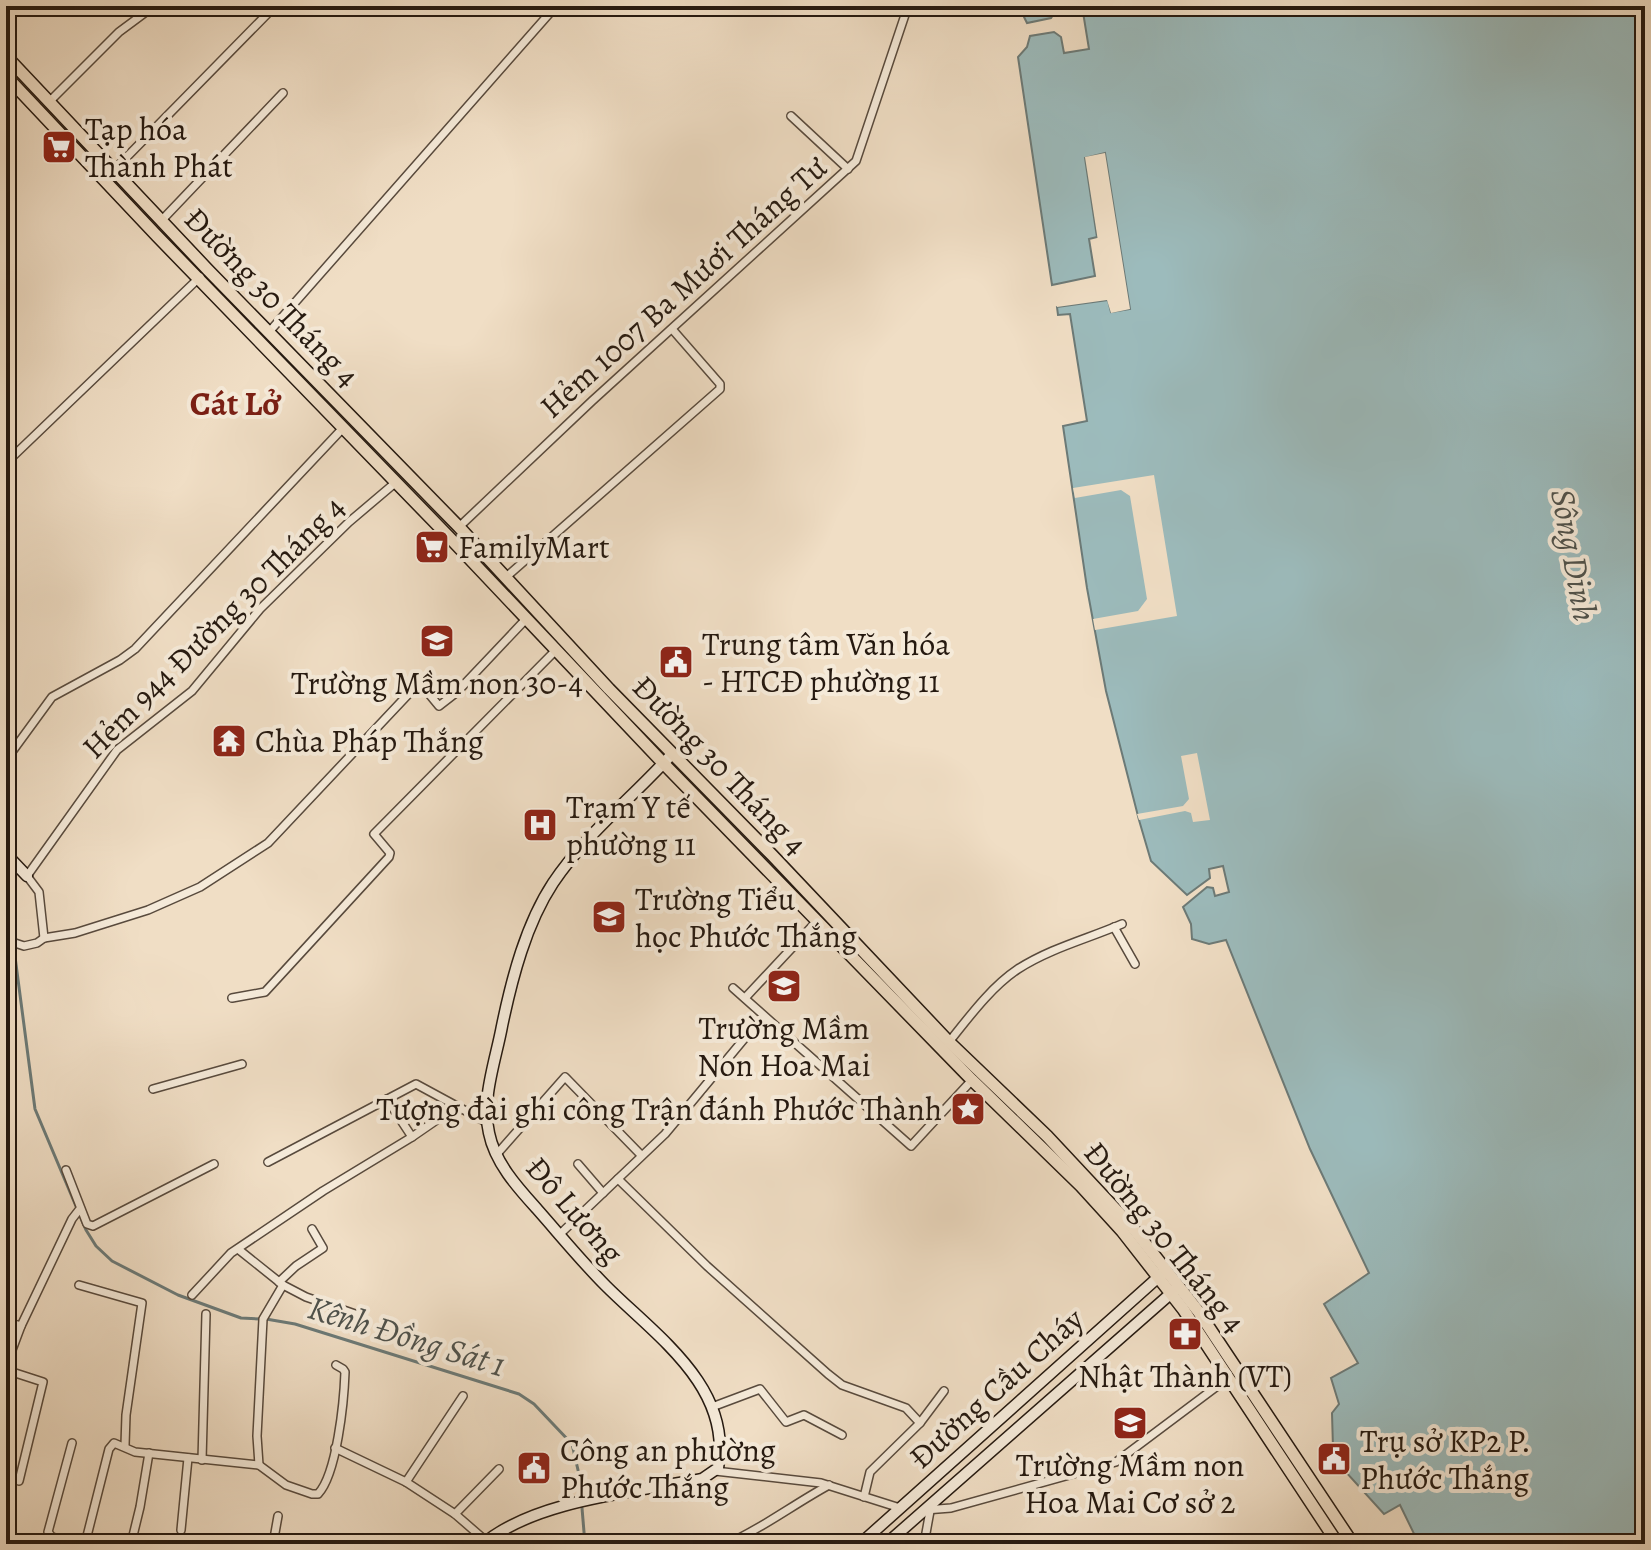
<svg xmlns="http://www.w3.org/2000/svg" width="1651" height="1550" font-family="Alegreya,serif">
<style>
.water{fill:#9cbbbc;stroke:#6c7a77;stroke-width:2}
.pier{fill:#f0dec5}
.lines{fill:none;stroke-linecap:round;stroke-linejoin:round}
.stream{stroke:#6c7a77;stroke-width:3}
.street-casing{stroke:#584a3d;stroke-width:10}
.secondary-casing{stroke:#251910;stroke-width:13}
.primary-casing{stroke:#251910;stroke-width:14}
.street{stroke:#f5ead9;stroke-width:7}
.secondary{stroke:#f5ead9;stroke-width:10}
.primary{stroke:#f0dec5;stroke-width:11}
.labels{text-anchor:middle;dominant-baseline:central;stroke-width:8;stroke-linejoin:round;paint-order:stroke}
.poi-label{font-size:32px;fill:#251910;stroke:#f5ead9;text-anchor:start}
.street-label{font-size:32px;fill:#251910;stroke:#f5ead9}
.neighbourhood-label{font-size:34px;font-weight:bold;fill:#7a1f14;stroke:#f5ead9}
.water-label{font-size:34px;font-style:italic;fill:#4f524c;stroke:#f5ead9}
</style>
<rect width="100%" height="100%" fill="#f0dec5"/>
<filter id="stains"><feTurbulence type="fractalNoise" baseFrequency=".0025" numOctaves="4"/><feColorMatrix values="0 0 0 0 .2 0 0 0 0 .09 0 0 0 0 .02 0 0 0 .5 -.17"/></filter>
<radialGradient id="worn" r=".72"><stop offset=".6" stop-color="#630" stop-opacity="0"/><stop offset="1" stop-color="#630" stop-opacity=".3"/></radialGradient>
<g class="water">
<path d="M1006 6H1057V9L1051 18 1027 23 1022 13 1015 12Z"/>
<path d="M1082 6H1645V1544H1419L1400 1505 1384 1514 1344 1470 1333 1448 1332 1413 1339 1404 1331 1378 1358 1363 1324 1304 1369 1273 1310 1149 1226 940 1209 944 1192 939 1191 924 1183 907 1207 887 1213 888 1215 896 1229 892 1223 866 1209 869 1210 878 1187 895 1151 861 1139 820 1106 691 1087 588 1063 426 1087 421 1070 314 1058 315 1057 307 1108 300 1111 312 1130 309 1105 153 1085 158 1097 237 1089 239 1095 276 1052 285 1018 57 1027 47 1030 36 1054 32 1061 37 1064 53 1089 49Z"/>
</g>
<g class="pier">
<path d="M1105 153 1130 309 1111 313 1107 300 1057 307 1056 303 1108 296 1111 298 1114 308 1125 306 1102 158 1090 160 1101 237 1098 241 1085 157Z"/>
<path d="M1154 475 1177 616 1095 630 1093 619 1138 611 1147 599 1130 496 1121 490 1075 498 1073 488Z"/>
<path d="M1197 753 1210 820 1193 822 1191 813 1185 811 1139 820 1137 814 1183 806 1189 799 1181 756Z"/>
</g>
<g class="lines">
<g class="stream">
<path d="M6 888 35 1109 86 1230 96 1246 112 1261 178 1295 241 1318 260 1319"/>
<path d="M266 1319 295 1324 519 1394 534 1404 572 1444 581 1483"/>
<path d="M582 1508 585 1544"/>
</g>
<g class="street-casing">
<g id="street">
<path d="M49 102 119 32 154 6"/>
<path d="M791 116 848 169"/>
<path d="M114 170 275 6"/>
<path d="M162 220 283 93"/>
<path d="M269 332 556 6"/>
<path d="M6 463 200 277"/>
<path d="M459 527 592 401 856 161 908 6"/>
<path d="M505 578 720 389V384L672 329"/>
<path d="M6 760 52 697 120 660 135 649 343 428"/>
<path d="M1114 927 1135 964"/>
<path d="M44 938 39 892 27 876 117 750 192 691 260 609 349 522 395 483"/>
<path d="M6 940 24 946 37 943 44 938 75 933 148 910 200 887 268 843 417 685 425 689 439 706 457 692 527 618"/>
<path d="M733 988 911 1146 973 1079"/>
<path d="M232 998 265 992 389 857 390 853 374 834 556 650"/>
<path d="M745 998 817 921"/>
<path d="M949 1042C969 1017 991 987 1018 969 1051 948 1087 939 1122 924"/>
<path d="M153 1089 242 1064"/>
<path d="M412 1137 457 1106"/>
<path d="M497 1154 565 1077 641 1155"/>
<path d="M268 1162 416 1084 488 1123"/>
<path d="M578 1164 603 1193"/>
<path d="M66 1170 87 1224 93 1226 214 1164"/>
<path d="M618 1179 707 1266 828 1374 842 1385 906 1408 920 1423 870 1472 864 1497"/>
<path d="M559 1235 665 1134 744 1039"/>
<path d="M238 1249 283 1285 306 1297 358 1315"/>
<path d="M279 1282 296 1266 323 1248 312 1229"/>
<path d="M79 1285 142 1303 126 1415 125 1445"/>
<path d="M192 1295 231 1253 323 1191 412 1137 387 1099"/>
<path d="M6 1322 21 1326"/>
<path d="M6 1366 21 1326 72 1219 79 1210"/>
<path d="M6 1370 43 1382 19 1481"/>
<path d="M712 1407 760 1389 786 1422 804 1415 842 1435"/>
<path d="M920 1423 944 1391"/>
<path d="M72 1443 48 1532 52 1537 80 1544"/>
<path d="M335 1448 406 1482 455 1514 486 1541"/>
<path d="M202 1460 206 1314"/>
<path d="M259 1465 257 1436 263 1319 283 1285"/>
<path d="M715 1471 821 1483 900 1508"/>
<path d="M406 1482 463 1396"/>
<path d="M925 1510 951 1508 1116 1462 1228 1378"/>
<path d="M455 1514 499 1469"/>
<path d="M181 1530 188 1458"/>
<path d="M85 1544 109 1449 114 1443 135 1452 259 1465 286 1485 312 1494H318C337 1474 344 1401 345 1372L343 1369 336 1365"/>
<path d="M131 1544 140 1507 149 1453"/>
<path d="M273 1544 278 1516"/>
<path d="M727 1544C763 1528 794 1504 829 1485"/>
<path d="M924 1544 930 1511"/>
</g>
</g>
<g class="secondary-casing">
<g id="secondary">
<path d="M6 854 27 876"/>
<path d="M483 1544C535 1500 636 1492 702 1479L718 1468C733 1387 656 1336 606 1286 582 1262 560 1235 537 1209 518 1188 495 1163 489 1133 481 1099 496 1059 502 1026 512 978 526 924 553 883 585 835 633 797 672 754"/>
<path d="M860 1544 1163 1273"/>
<path d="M886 1544 1176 1289"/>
</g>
</g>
<g class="primary-casing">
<g id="primary">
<path d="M6 56 208 270 459 527 609 689 772 855 949 1042 1047 1136 1133 1228 1198 1311 1353 1544"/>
<path d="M6 76 157 236 449 537 664 764 972 1080 1081 1186 1122 1231 1183 1309 1338 1544"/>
</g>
</g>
<use href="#street" class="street"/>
<use href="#secondary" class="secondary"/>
<use href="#primary" class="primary"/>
</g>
<defs>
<g id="supermarket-square" transform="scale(1.8)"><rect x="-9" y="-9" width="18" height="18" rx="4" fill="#8f2418" stroke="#f5ead9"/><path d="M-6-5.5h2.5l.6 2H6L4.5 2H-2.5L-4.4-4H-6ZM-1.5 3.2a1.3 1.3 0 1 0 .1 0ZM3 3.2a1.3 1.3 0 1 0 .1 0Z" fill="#fff"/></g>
<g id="school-square" transform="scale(1.8)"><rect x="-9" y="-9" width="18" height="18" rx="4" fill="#8f2418" stroke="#f5ead9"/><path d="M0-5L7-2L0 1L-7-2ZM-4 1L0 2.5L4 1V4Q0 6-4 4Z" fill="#fff"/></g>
<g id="civic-square" transform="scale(1.8)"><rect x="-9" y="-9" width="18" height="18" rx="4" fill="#8f2418" stroke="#f5ead9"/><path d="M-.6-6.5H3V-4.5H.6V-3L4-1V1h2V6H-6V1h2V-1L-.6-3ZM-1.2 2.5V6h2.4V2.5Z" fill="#fff"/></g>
<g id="temple-square" transform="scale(1.8)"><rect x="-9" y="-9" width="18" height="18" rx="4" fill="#8f2418" stroke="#f5ead9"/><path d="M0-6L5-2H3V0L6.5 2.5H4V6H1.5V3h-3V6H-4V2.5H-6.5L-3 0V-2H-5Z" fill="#fff"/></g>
<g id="hospital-square" transform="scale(1.8)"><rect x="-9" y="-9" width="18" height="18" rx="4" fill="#8f2418" stroke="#f5ead9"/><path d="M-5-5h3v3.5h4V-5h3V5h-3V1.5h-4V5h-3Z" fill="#fff"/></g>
<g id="sight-square" transform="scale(1.8)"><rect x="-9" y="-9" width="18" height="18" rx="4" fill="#8f2418" stroke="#f5ead9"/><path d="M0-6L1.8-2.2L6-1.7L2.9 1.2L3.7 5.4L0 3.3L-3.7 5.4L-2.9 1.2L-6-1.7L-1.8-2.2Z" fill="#fff"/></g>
<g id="pharmacy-square" transform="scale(1.8)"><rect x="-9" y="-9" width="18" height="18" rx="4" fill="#8f2418" stroke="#f5ead9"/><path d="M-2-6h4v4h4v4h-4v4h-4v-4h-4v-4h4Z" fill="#fff"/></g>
</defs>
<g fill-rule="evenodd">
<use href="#supermarket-square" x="59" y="147"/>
<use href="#supermarket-square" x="432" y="547"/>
<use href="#school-square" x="437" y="641"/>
<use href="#civic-square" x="676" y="662"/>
<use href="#temple-square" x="229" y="741"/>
<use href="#hospital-square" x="540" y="825"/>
<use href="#school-square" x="609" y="917"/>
<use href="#school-square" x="784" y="986"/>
<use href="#sight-square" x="968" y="1109"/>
<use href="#pharmacy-square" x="1185" y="1334"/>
<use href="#school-square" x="1130" y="1423"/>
<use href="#civic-square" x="1334" y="1459"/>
<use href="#civic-square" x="534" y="1468"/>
</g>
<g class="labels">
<g class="poi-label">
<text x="85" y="129">Tạp hóa<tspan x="85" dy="37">Thành Phát</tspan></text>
<text x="458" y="547">FamilyMart</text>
<text x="702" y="644">Trung tâm Văn hóa<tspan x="702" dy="37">- HTCĐ phường 11</tspan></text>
<text x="437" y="683" text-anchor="middle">Trường Mầm non 30-4</text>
<text x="255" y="741">Chùa Pháp Thắng</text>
<text x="566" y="807">Trạm Y tế<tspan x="566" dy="37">phường 11</tspan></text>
<text x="635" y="899">Trường Tiểu<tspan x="635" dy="37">học Phước Thắng</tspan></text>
<text x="784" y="1028" text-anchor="middle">Trường Mầm<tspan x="784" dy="37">Non Hoa Mai</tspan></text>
<text x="942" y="1109" text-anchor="end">Tượng đài ghi công Trận đánh Phước Thành</text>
<text x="1185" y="1376" text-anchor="middle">Nhật Thành (VT)</text>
<text x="1360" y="1441">Trụ sở KP2 P.<tspan x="1360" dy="37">Phước Thắng</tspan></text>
<text x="560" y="1450">Công an phường<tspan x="560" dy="37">Phước Thắng</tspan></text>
<text x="1130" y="1465" text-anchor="middle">Trường Mầm non<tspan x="1130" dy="37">Hoa Mai Cơ sở 2</tspan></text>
</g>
<g class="street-label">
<text transform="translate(683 287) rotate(-42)">Hẻm 1007 Ba Mươi Tháng Tư</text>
<text transform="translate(272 297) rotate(46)">Đường 30 Tháng 4</text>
<text transform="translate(213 627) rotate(-45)">Hẻm 944 Đường 30 Tháng 4</text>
<text transform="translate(720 765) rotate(46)">Đường 30 Tháng 4</text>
<text transform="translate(575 1210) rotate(49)">Đô Lương</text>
<text transform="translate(1165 1237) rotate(51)">Đường 30 Tháng 4</text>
<text transform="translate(996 1388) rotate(-42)">Đường Cầu Cháy</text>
</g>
<g class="neighbourhood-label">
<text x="235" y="403">Cát Lở</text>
</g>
<g class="water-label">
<text transform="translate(1574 555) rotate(80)">Sông Dinh</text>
<text transform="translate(407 1336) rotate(17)">Kênh Đồng Sát 1</text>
</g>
</g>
<rect width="1651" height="1550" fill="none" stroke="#f0dec5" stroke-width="32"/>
<rect x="8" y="8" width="1635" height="1534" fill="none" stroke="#251910" stroke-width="4"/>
<rect x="16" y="16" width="1619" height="1518" fill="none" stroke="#251910" stroke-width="2"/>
<rect width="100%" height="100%" filter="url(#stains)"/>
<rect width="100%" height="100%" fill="url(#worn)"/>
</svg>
